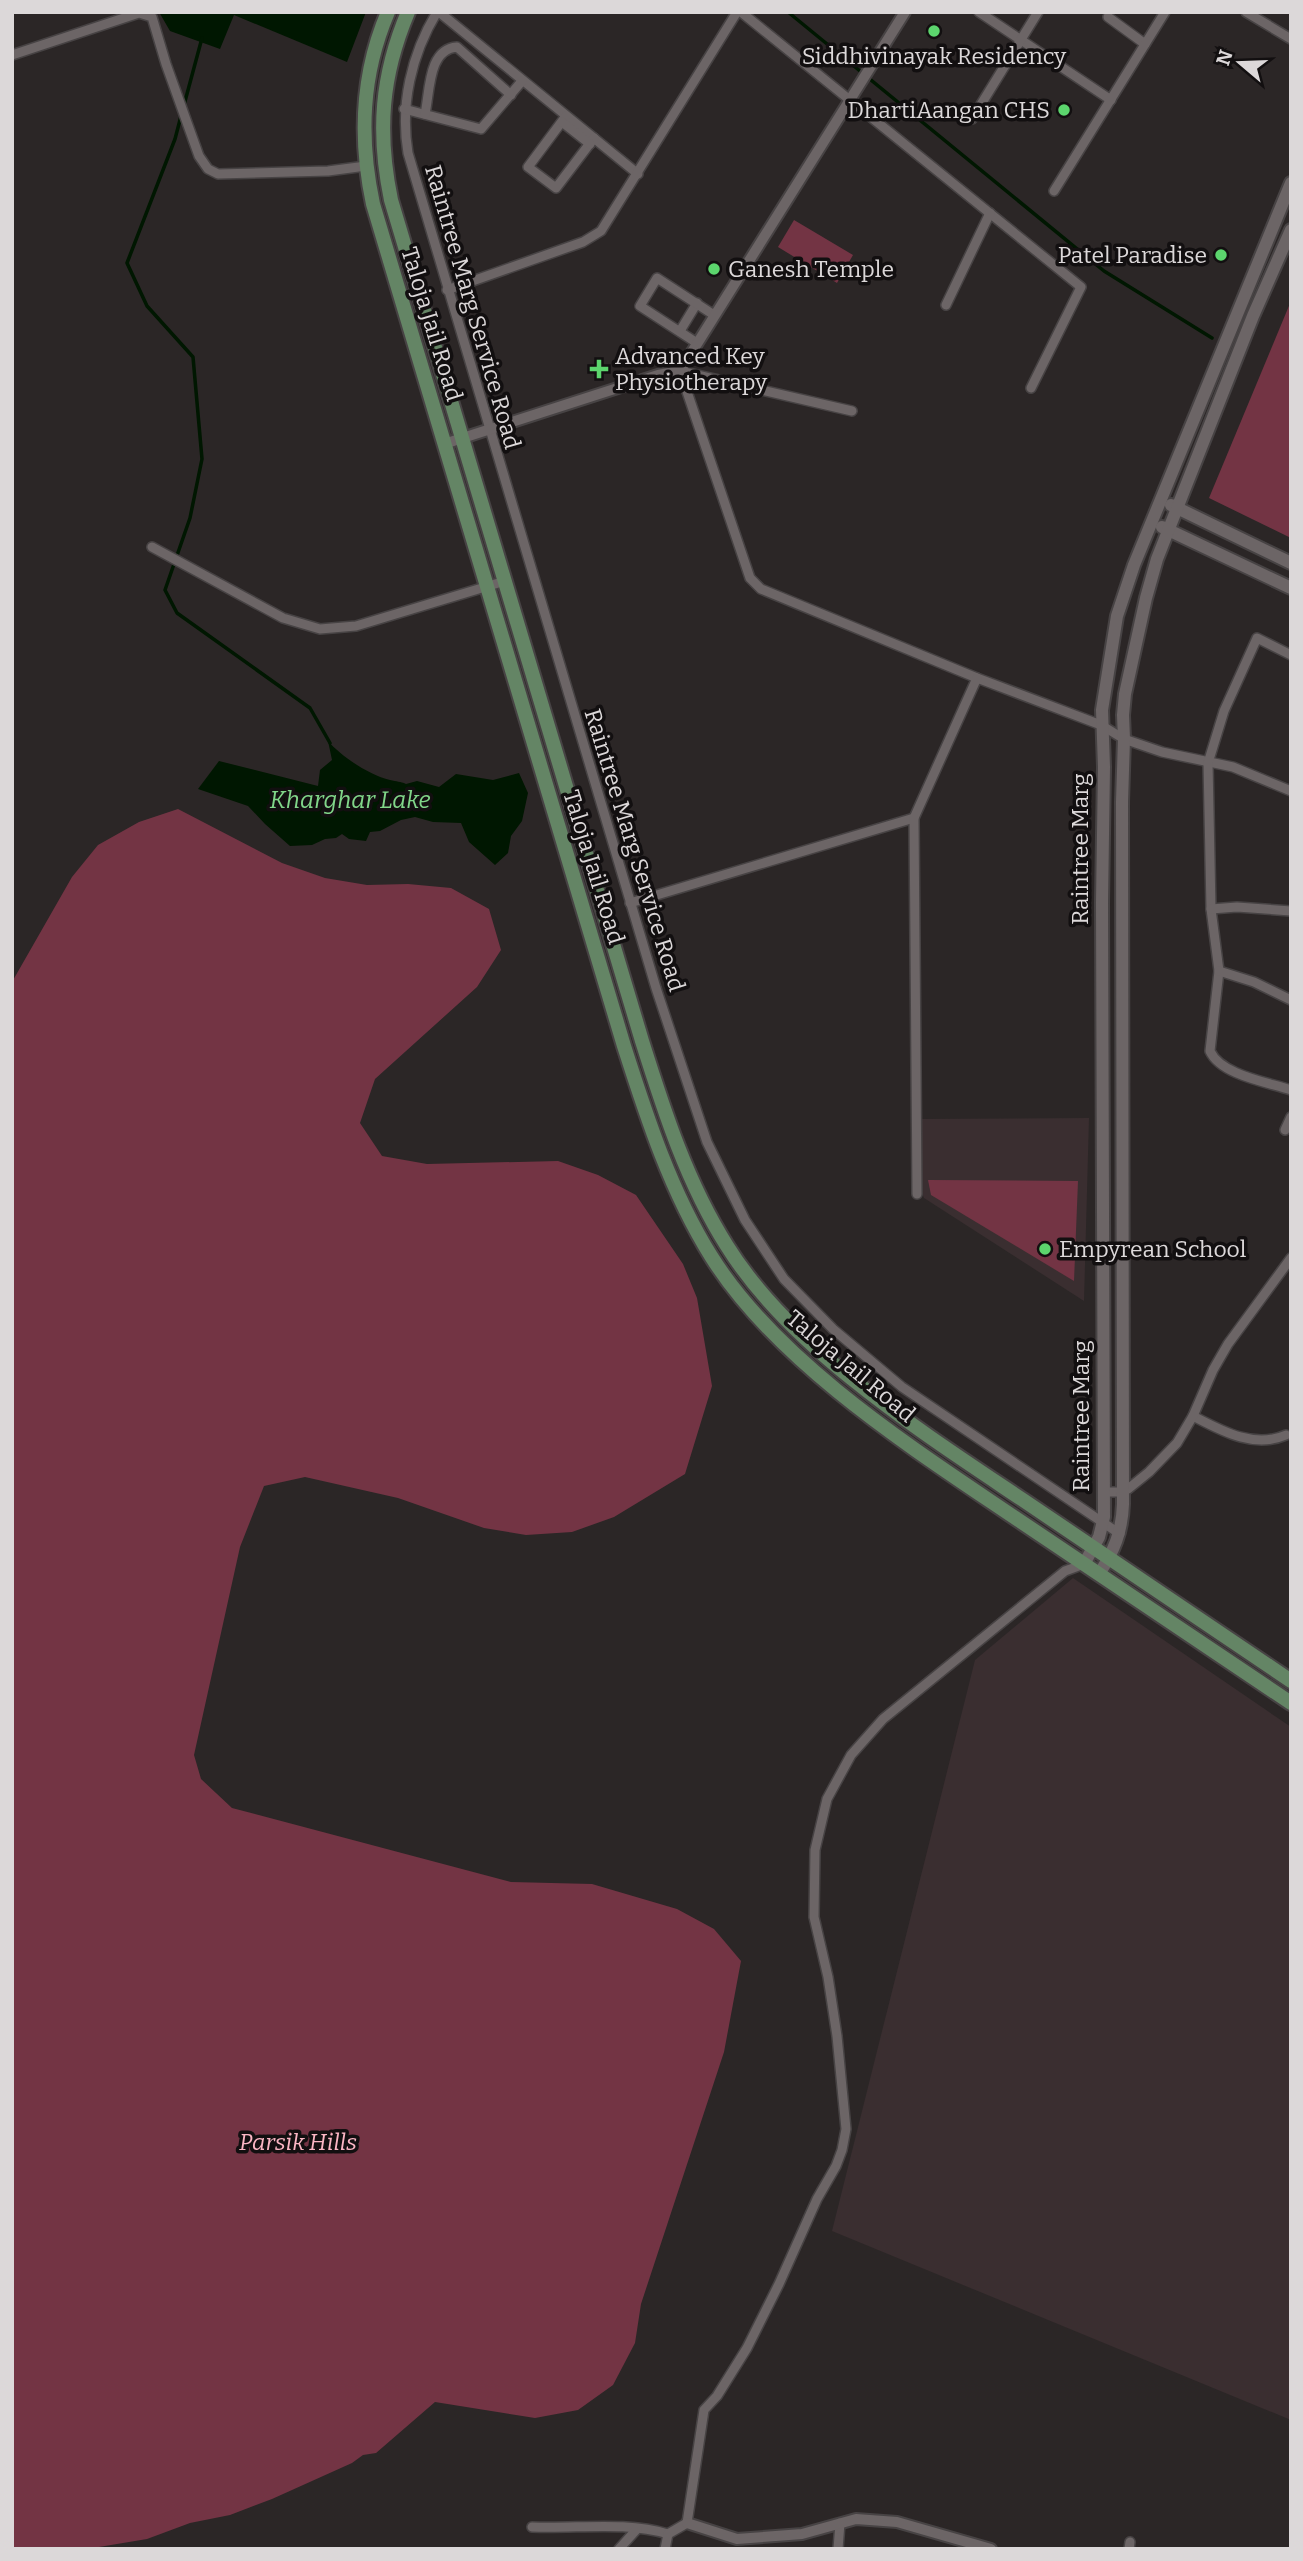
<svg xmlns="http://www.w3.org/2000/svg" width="1303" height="2561" font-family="Bitter,serif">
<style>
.built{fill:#3a2e30}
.green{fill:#733444}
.water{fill:#001701}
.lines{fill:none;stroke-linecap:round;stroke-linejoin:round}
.stream{stroke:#001701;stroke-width:3.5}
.minor-casing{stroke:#474344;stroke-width:12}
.tertiary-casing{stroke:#474344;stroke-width:14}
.secondary-casing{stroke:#474344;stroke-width:16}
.primary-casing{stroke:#474344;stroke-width:18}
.minor{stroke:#6c6566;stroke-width:9}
.tertiary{stroke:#6c6566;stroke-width:10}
.secondary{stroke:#6c6566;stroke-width:12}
.primary{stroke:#648565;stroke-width:14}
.poi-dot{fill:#5cd56d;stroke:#120f10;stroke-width:2.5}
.labels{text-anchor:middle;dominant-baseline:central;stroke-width:7;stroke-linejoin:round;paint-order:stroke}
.poi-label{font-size:23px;fill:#dcd8d9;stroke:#120f10;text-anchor:start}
.street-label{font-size:23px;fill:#dcd8d9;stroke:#120f10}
.park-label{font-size:23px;font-style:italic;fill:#fbb6c4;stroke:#120f10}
.water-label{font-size:24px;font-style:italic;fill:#81d689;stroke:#120f10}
</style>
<rect width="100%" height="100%" fill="#2b2626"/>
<g class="built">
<path d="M1089 1118 1084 1301 924 1198 917 1181 916 1119Z"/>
<path d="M1073 1578 1291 1727V2420L832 2231 975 1660Z"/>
</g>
<g class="green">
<path d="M794 220 853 255 837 283 778 247Z"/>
<path d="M1291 301V538L1209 498Z"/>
<path d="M178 809 282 863 325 878 367 885 408 884 451 888 489 909 501 950 477 987 375 1079 360 1123 382 1156 427 1164 558 1161 598 1175 636 1195 683 1264 697 1298 712 1386 685 1474 614 1517 572 1532 526 1535 484 1528 398 1498 305 1477 264 1486 240 1547 194 1755 201 1779 232 1808 511 1882 592 1884 677 1909 714 1929 741 1961 724 2052 641 2304 635 2343 613 2385 578 2410 535 2418 435 2402 376 2453 363 2455 352 2463 272 2499 230 2515 190 2523 147 2539 87 2549H12V982L72 877 98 845 139 822Z"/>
<path d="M928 1180 1078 1181 1074 1281 931 1195Z"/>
</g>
<g class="water">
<path d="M159 12H366L347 62 234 15 220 49 170 31Z"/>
<path d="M328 741C342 757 369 775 390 780 397 782 400 781 406 784L417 781 439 787 456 774 493 780 519 773 528 793 522 821 511 836 508 853 495 865 469 842 461 823 433 822 415 817 401 820 380 831 370 832 366 841 349 839 342 834 336 838 325 839 312 845 290 846 265 824 248 806 198 789 219 761 318 786 320 770 332 760Z"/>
</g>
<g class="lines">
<g class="stream">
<path d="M788 12 1104 271 1212 338"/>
<path d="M184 105 202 38"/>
<path d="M181 116 175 139 127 263 147 306 193 357 202 459 190 518 165 590 177 613 310 708 330 743"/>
</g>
<g class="minor-casing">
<g id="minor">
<path d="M437 12C411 55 400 105 408 153L656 988 707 1142 745 1220 784 1279 833 1329 902 1387 1120 1534"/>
<path d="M439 12 638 174"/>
<path d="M741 12 1081 287 1031 388"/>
<path d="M979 12 1111 100"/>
<path d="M1246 12 1291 39"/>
<path d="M1108 17 1145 44"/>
<path d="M12 55 139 13 152 17 166 64 199 156 208 169 218 174 328 171 366 166"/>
<path d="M404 109 481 129 522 81"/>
<path d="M425 114C430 91 428 49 457 47L511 95"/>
<path d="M566 116 528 167 556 188 594 138"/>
<path d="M972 119 1038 12"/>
<path d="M562 122 590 144"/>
<path d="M1054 191 1165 12"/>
<path d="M447 290 583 242 601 231 737 12"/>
<path d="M946 305 990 213"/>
<path d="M680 331 697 303"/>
<path d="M697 343 640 306 657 278 714 315"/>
<path d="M680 371 750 578 761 589 977 678 1101 725 1124 739 1162 752 1233 767 1291 791"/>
<path d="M680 371 852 411"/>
<path d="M152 547 283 618 320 629 356 626 505 581"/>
<path d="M1291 655 1257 638 1224 711 1208 763 1211 909 1219 971 1210 1051C1221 1075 1267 1082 1291 1090"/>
<path d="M630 903 914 818"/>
<path d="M1211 909 1237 907 1291 911"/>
<path d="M1219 971 1254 982 1291 1000"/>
<path d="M1285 1130 1291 1117"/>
<path d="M917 1194 914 818 977 678"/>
<path d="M1193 1416C1222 1431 1254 1449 1286 1435"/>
<path d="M1104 1492H1123L1128 1489 1149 1472 1177 1443 1193 1416 1213 1370 1228 1344 1291 1258"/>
<path d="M532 2527C577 2529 625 2521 668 2534"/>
<path d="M619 2549 637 2529"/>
<path d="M665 2549 668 2534 687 2523 704 2410 717 2396 747 2348 779 2284 817 2199 836 2166 842 2150 846 2129 837 2036 828 1977 814 1917 815 1850 827 1799 851 1755 883 1719 1065 1571 1084 1564"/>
<path d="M838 2549 840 2523"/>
<path d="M1129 2549 1130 2542"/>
</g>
</g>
<g class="tertiary-casing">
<g id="tertiary">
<path d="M444 444 658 375 680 371 905 12"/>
<path d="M687 2523 737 2539 802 2534 856 2519 897 2522 991 2549"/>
</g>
</g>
<g class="secondary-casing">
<g id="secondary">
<path d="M1171 505 1291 563"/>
<path d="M1162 527 1291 588"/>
<path d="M1084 1564 1099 1537 1104 1517 1102 902 1104 767 1102 710 1117 616 1134 565 1291 183"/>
<path d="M1099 1574C1114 1551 1122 1532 1123 1504L1122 802 1124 739 1123 715 1125 694 1146 598 1157 559 1253 316 1291 230"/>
</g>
</g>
<g class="primary-casing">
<g id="primary">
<path d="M388 12C361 75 359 138 373 204L624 1046C647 1118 671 1192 711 1256 777 1362 912 1448 1014 1517 1106 1579 1199 1641 1291 1703"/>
<path d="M408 12C381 76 377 132 391 200L642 1041C664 1111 687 1183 727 1246 791 1349 923 1433 1023 1500 1112 1560 1202 1621 1291 1681"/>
</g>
</g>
<use href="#minor" class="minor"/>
<use href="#tertiary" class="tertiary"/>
<use href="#secondary" class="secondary"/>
<use href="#primary" class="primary"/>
</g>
<g class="poi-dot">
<circle cx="934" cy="31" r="7"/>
<circle cx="1064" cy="110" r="7"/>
<circle cx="1221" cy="255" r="7"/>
<circle cx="714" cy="269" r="7"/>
<path d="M595.5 358.5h7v7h7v7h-7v7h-7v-7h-7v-7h7z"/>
<circle cx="1045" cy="1249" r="7"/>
</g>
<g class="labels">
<g class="poi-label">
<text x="934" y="56" text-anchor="middle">Siddhivinayak Residency</text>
<text x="1050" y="110" text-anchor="end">DhartiAangan CHS</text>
<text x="1207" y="255" text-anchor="end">Patel Paradise</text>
<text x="728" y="269">Ganesh Temple</text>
<text x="615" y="356">Advanced Key<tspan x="615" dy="26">Physiotherapy</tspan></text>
<text x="1059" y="1249">Empyrean School</text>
</g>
<g class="street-label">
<text transform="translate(473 307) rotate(74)">Raintree Marg Service Road</text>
<text transform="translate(432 324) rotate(73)">Taloja Jail Road</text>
<text transform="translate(1080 849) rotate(-90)">Raintree Marg</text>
<text transform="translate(635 850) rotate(73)">Raintree Marg Service Road</text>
<text transform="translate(594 867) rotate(73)">Taloja Jail Road</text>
<text transform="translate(851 1366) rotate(40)">Taloja Jail Road</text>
<text transform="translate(1081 1416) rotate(-90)">Raintree Marg</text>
</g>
<g class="park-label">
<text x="298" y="2142">Parsik Hills</text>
</g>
<g class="water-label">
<text x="350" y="800">Kharghar Lake</text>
</g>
</g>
<rect width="1303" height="2561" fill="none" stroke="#dcd8d9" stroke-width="28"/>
<g transform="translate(1240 63) rotate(289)" stroke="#120f10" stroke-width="5" paint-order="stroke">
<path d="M0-5L12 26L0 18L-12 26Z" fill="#dcd8d9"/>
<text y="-10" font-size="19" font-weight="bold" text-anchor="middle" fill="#dcd8d9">N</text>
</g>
</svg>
